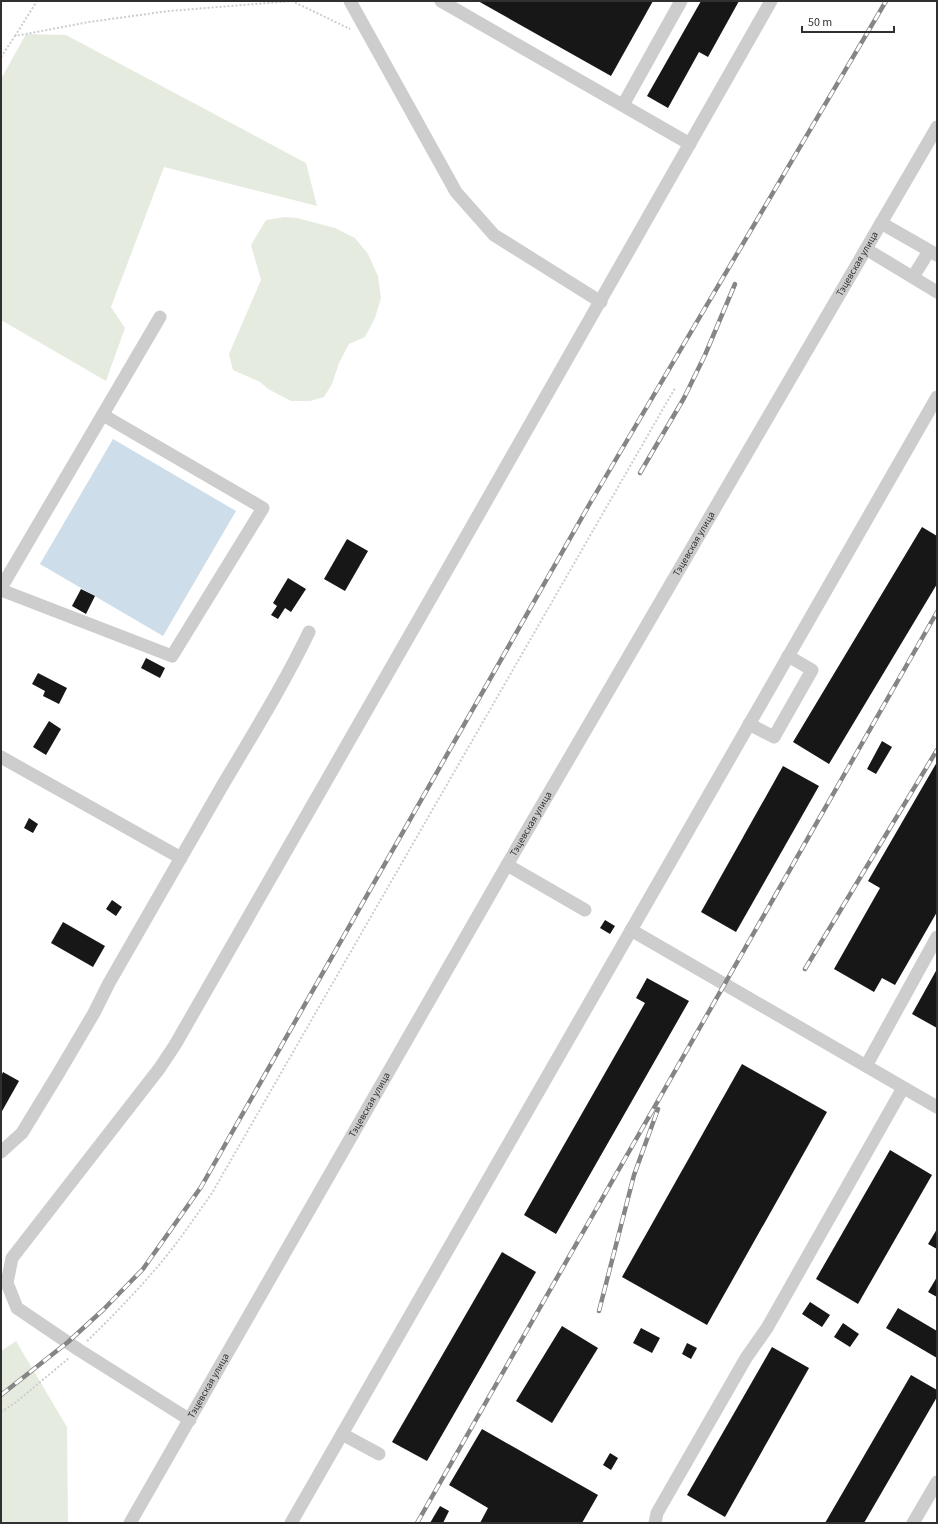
<svg xmlns="http://www.w3.org/2000/svg" width="938" height="1524" font-family="'Source Sans 3',sans-serif">
<style>
.green{fill:#e5ecdf}
.water{fill:#cdddea}
.building{fill:#171717}
.lines{fill:none;stroke-linecap:round;stroke-linejoin:round}
.path{stroke:#cdcdcd;stroke-width:2;stroke-dasharray:2 2;stroke-linecap:butt}
.minor{stroke:#cdcdcd;stroke-width:13}
.rail-casing{stroke:#858585;stroke-width:4.5}
.rail{stroke:#fff;stroke-width:3;stroke-dasharray:9;stroke-linecap:butt}
.labels{text-anchor:middle;dominant-baseline:central;stroke-width:4;stroke-linejoin:round;paint-order:stroke}
.street-label{font-size:10px;fill:#303030;stroke:#fff}
</style>
<rect width="100%" height="100%" fill="#fff"/>
<g class="green">
<path d="M26 34 66 35 306 163 317 206 164 167 111 307 125 328 106 381 1 320V79Z"/>
<path d="M285 217 297 218 335 228 355 238 368 254 378 276 381 298 375 318 365 337 349 344 339 363 332 384 324 397 310 401H291L268 389 260 382 233 370 229 354 261 280 251 245 266 220Z"/>
<path d="M16 1341 67 1427 68 1523H1V1351Z"/>
</g>
<path class="water" d="M113 439 236 511 163 636 40 564Z"/>
<g class="building">
<path d="M478 1H653L611 76Z"/>
<path d="M701 1H739L708 57 699 52 668 108 647 96Z"/>
<path d="M922 527 937 536V584L829 764 793 742Z"/>
<path d="M347 539 368 551 345 591 324 579Z"/>
<path d="M288 578 306 589 291 612 285 608 278 619 271 615 277 606 273 603Z"/>
<path d="M81 589 95 596 86 614 72 606Z"/>
<path d="M146 658 165 668 160 678 141 668Z"/>
<path d="M38 673 67 688 59 704 43 696 45 691 32 684Z"/>
<path d="M49 721 61 729 46 755 33 747Z"/>
<path d="M882 741 892 747 876 774 867 769Z"/>
<path d="M937 762V912L895 985 882 978 874 992 834 969 880 888 868 881Z"/>
<path d="M783 766 819 786 736 932 701 912Z"/>
<path d="M29 818 38 824 33 833 24 828Z"/>
<path d="M112 900 122 907 116 916 106 909Z"/>
<path d="M605 920 615 926 610 934 600 928Z"/>
<path d="M63 922 105 946 93 967 51 943Z"/>
<path d="M937 969V1028L912 1014Z"/>
<path d="M647 978 689 1001 556 1234 524 1215 645 1003 636 998Z"/>
<path d="M742 1064 827 1112 707 1325 622 1277Z"/>
<path d="M3 1072 19 1081 1 1113V1076Z"/>
<path d="M890 1150 932 1175 858 1304 816 1279Z"/>
<path d="M937 1229V1249L928 1244Z"/>
<path d="M502 1252 536 1272 427 1461 392 1442Z"/>
<path d="M937 1277V1297L928 1292Z"/>
<path d="M810 1302 830 1315 822 1327 802 1314Z"/>
<path d="M898 1308 937 1331V1358L886 1328Z"/>
<path d="M843 1323 859 1334 850 1347 834 1337Z"/>
<path d="M562 1326 598 1348 552 1423 516 1401Z"/>
<path d="M641 1328 660 1338 652 1353 633 1343Z"/>
<path d="M687 1343 697 1348 691 1359 682 1354Z"/>
<path d="M772 1347 809 1368 725 1517 687 1495Z"/>
<path d="M911 1375 937 1390V1397L864 1523H825Z"/>
<path d="M482 1429 598 1495 582 1523H480L488 1508 449 1485Z"/>
<path d="M610 1453 618 1458 611 1470 603 1465Z"/>
<path d="M440 1506 449 1511 443 1523H430Z"/>
</g>
<g class="lines">
<g class="path">
<path d="M15 36 37 1"/>
<path d="M1 57 15 36 89 22 169 11 292 1 350 29"/>
<path d="M87 1341C110 1319 132 1296 153 1272 175 1247 193 1220 212 1193L675 388"/>
<path d="M1 1412 15 1403 69 1358"/>
</g>
<g class="minor">
<path d="M350 1 456 192 494 235 601 302"/>
<path d="M441 1 690 144"/>
<path d="M623 105 681 1"/>
<path d="M881 223 937 255"/>
<path d="M866 249 937 292"/>
<path d="M913 277 929 251"/>
<path d="M1 588 160 317"/>
<path d="M1 590 172 656 263 508 103 415"/>
<path d="M749 724 774 737 812 670 788 656"/>
<path d="M1 757 181 858"/>
<path d="M507 865 585 910"/>
<path d="M631 930 937 1107"/>
<path d="M866 1066 937 937"/>
<path d="M1 1152 22 1133 58 1074 94 1013 109 983C146 918 183 853 221 788 251 737 283 686 309 632"/>
<path d="M190 1420 79 1350 17 1308 7 1283 12 1258 159 1069 175 1045 447 570 771 1"/>
<path d="M342 1434 379 1454"/>
<path id="s1" d="M130 1523 507 865 937 127"/>
<path d="M291 1523 937 397"/>
<path d="M655 1523 657 1513 746 1358 767 1328 903 1088"/>
<path d="M913 1523 937 1482"/>
</g>
<g class="rail-casing">
<g id="rail">
<path d="M640 473 684 398 705 355 735 284"/>
<path d="M805 969 937 750"/>
<path d="M599 1311 634 1175 658 1109"/>
<path d="M1 1395 68 1342 103 1310 143 1269 201 1187 589 505 886 1"/>
<path d="M417 1523 937 612"/>
</g>
</g>
<use href="#rail" class="rail"/>
</g>
<g class="labels">
<g class="street-label">
<text stroke="none"><textPath href="#s1" startOffset="1454">Тэцевская улица</textPath></text>
<text stroke="none"><textPath href="#s1" startOffset="1130">Тэцевская улица</textPath></text>
<text stroke="none"><textPath href="#s1" startOffset="806">Тэцевская улица</textPath></text>
<text stroke="none"><textPath href="#s1" startOffset="482">Тэцевская улица</textPath></text>
<text stroke="none"><textPath href="#s1" startOffset="158">Тэцевская улица</textPath></text>
</g>
</g>
<rect width="938" height="1524" fill="none" stroke="#303030" stroke-width="4"/>
<path d="M802 26v6h92v-6" fill="none" stroke="#303030" stroke-width="2"/>
<text x="808" y="26" font-size="12" fill="#303030" stroke="#ffffff" stroke-width="3" paint-order="stroke">50 m</text>
</svg>
